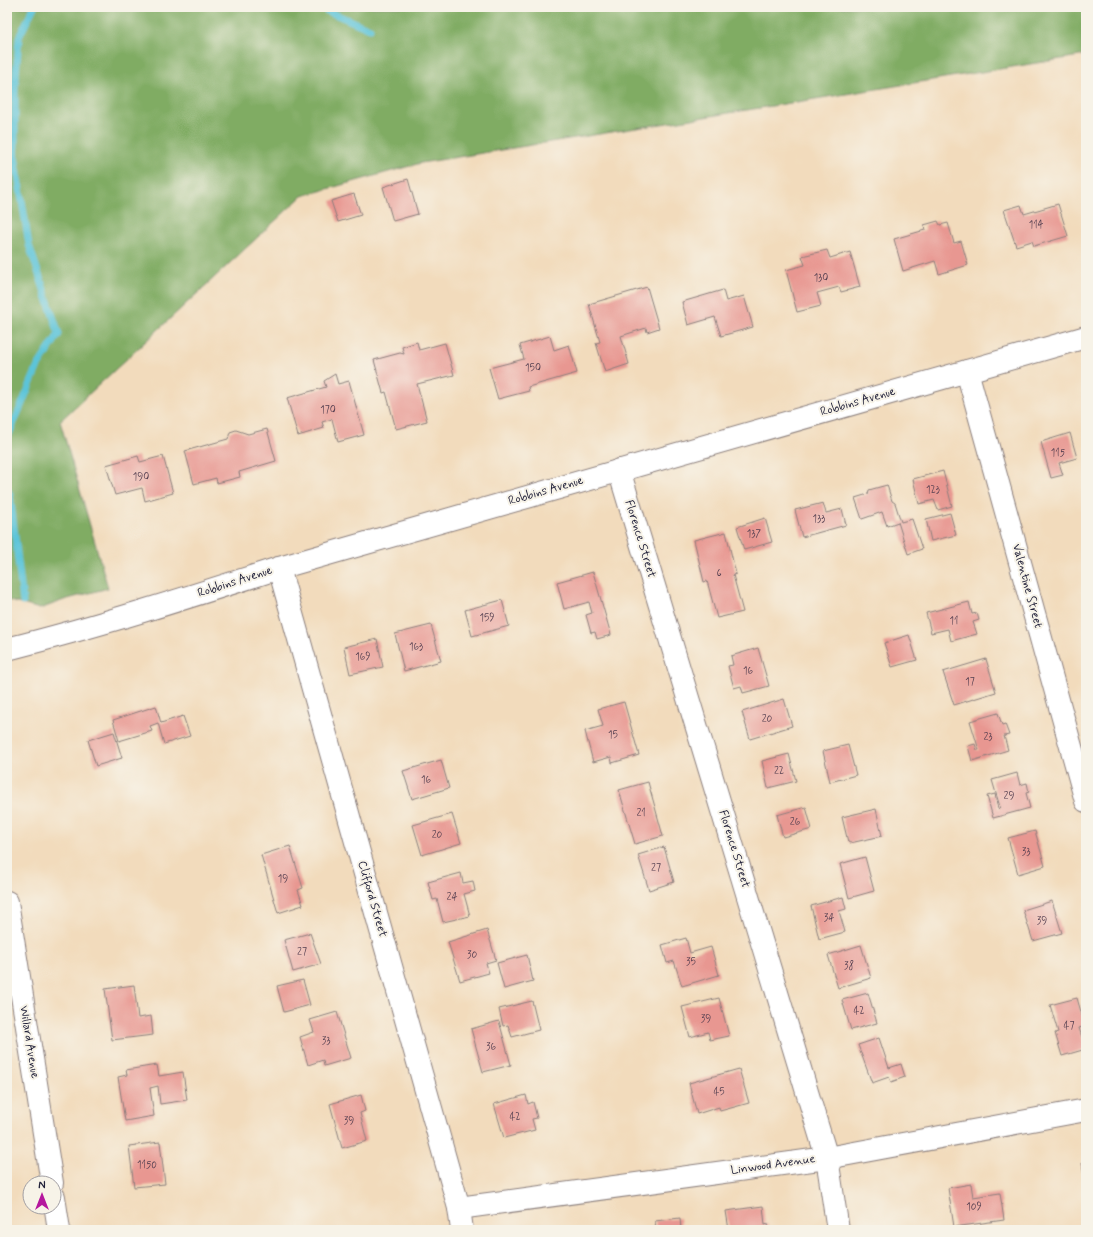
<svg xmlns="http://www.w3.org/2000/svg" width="1093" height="1237" font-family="Mynerve,sans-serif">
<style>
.forest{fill:#80ac64;stroke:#516750}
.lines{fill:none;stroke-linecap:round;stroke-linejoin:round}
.stream{stroke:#5cc4d9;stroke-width:7}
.building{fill:#e89791}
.street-casing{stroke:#8a7e7c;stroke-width:24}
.secondary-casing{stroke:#8a7e7c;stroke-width:24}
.street{stroke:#fff;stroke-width:22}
.secondary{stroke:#fff;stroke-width:22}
.labels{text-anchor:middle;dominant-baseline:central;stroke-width:4;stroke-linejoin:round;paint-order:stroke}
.number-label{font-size:10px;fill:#543f50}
.street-label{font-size:12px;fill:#22223b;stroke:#f7f3e8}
</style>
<rect width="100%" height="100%" fill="#f7f3e8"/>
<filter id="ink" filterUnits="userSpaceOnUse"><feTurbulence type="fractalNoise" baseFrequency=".025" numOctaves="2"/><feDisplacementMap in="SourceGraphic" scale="8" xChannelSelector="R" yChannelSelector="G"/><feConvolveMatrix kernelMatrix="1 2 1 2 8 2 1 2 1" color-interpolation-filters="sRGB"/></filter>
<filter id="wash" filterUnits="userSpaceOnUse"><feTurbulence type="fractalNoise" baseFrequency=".012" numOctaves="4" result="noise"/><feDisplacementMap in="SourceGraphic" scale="16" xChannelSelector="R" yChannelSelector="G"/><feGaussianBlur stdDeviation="0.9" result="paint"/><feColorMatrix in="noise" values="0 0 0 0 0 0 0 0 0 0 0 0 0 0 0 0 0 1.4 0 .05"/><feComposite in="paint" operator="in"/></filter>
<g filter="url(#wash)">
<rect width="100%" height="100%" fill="#f2dbbc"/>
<path class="forest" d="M7 7H1086V55L421 163 302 196 60 421 108 588 64 600 40 609 7 600Z"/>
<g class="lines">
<g class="stream">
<path d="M325 7V10L370 29"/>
<path d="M7 439 38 366 59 334 29 245 15 156V88L19 37 34 7"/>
<path d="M7 489 10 495 23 602"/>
</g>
</g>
<g id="blocks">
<g class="building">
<path d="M408 179 418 214 393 221 383 187Z"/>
<path d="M354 194 361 215 338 222 331 201Z"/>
<path d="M1058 204 1068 236 1034 246 1032 241 1016 246 1004 210 1021 205 1024 214Z"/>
<path d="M938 221 940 225 948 223 954 243 961 241 968 265 939 274 935 261 903 271 894 239 925 230 924 225Z"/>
<path d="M827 250 830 258 850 252 860 287 841 292 839 287 817 293 821 306 797 312 786 270 805 265 802 256Z"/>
<path d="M647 287 659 328 647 332 646 328 621 336 629 364 605 372 596 343 600 342 589 304Z"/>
<path d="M723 290 726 301 744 296 753 327 721 336 715 317 688 325 682 302Z"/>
<path d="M550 336 554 350 569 345 577 373 528 387 529 391 498 399 489 368 524 359 520 345Z"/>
<path d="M417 342 419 350 445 343 454 375 417 384 427 421 396 429 386 392 383 393 374 360 400 353 404 354 402 347Z"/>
<path d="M335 374 338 384 349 381 364 435 338 442 332 419 322 422 324 428 298 436 287 398 326 387 324 381Z"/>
<path d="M267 429 276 461 239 472 240 477 217 483 216 478 194 484 185 451 228 439 230 432 236 430 248 434Z"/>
<path d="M1070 433 1077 458 1059 463 1063 475 1051 478 1041 442Z"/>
<path d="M138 456 140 462 163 456 173 493 145 501 142 488 115 495 106 465Z"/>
<path d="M943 471 952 506 938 510 934 500 919 504 913 479Z"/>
<path d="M887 485 892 501 895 503 901 522 912 519 922 549 908 554 898 522 887 526 882 512 862 519 855 498 868 494 869 490Z"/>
<path d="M823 503 826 513 842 509 846 525 802 537 795 510Z"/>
<path d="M950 513 956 535 931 541 926 519Z"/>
<path d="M765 518 772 542 744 550 737 527Z"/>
<path d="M726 532 736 574 733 575 743 612 717 618 707 581 704 582 694 540Z"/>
<path d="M593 572 611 635 597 639 595 632 591 633 586 615 592 613 589 602 564 609 557 582Z"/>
<path d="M502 600 509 626 472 636 465 610Z"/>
<path d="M969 602 972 614 977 613 979 620 973 622 977 634 951 641 948 629 931 633 926 613Z"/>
<path d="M431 625 441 661 404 671 395 634Z"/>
<path d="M909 635 917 660 892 667 884 643Z"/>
<path d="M377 639 383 667 350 674 344 647Z"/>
<path d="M758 648 769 686 743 693 741 686 734 688 728 666 733 665 731 656Z"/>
<path d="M986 659 996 692 954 705 943 672Z"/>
<path d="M784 699 792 726 750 739 742 712Z"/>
<path d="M624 702 639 755 612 763 611 757 593 762 585 731 603 726 598 709Z"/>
<path d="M156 706 161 723 183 716 190 736 164 744 158 723 150 726 152 731 119 741 113 720Z"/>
<path d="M998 713 1002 725 1005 724 1009 735 1004 736 1008 750 972 761 968 746 975 744 977 750H979L970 721Z"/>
<path d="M114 732 122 758 96 766 88 740Z"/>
<path d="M848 745 856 775 830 782 823 751Z"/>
<path d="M789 754 796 781 768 788 762 761Z"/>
<path d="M441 760 449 788 412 799 403 771Z"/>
<path d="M1017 773 1020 785 1027 783 1029 792 1026 793 1030 808 993 818 987 796 995 794 998 809 1000 807 992 780Z"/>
<path d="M648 782 663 836 635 844 619 790Z"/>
<path d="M806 807 812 829 783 837 777 815Z"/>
<path d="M876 809 882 836 850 843 848 842 842 817Z"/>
<path d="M452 814 461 843 422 855 413 825Z"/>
<path d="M1035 831 1045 866 1018 874 1008 838Z"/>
<path d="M290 846 303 888 298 890 303 905 278 913 261 855Z"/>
<path d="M664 847 674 882 649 890 638 855Z"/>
<path d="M865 857 874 891 849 898 840 864Z"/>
<path d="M461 873 463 883 473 881 475 891 464 894 470 916 443 922 437 899 433 900 428 882Z"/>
<path d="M843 897 846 909 839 911 845 932 819 939 811 906Z"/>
<path d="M1052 901 1062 933 1033 941 1023 910Z"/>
<path d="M487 930 496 960 486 963 489 973 460 981 448 942Z"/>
<path d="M310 933 321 964 293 972 284 940Z"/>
<path d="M686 938 690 953 711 947 719 975 682 986 674 961 667 963 662 945Z"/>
<path d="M861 945 871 978 838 988 828 955Z"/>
<path d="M527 955 533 981 504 989 497 963Z"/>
<path d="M303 980 310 1005 284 1012 277 986Z"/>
<path d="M134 985 138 1018 151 1016 153 1035 112 1040 105 989Z"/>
<path d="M868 993 877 1023 851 1030 842 1000Z"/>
<path d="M719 998 729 1036 710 1040 708 1032 690 1037 682 1007Z"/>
<path d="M1077 998 1085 1026 1079 1028 1086 1049 1062 1056 1055 1033 1058 1032 1050 1005Z"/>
<path d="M532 1001 539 1030 512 1037 508 1025 503 1026 499 1009Z"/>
<path d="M337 1012 351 1058 324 1066 323 1060 308 1065 300 1037 314 1032 310 1020Z"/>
<path d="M499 1021 511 1065 483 1072 471 1029Z"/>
<path d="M879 1038 889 1068 901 1064 905 1077 891 1082 889 1077 872 1083 858 1045Z"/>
<path d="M157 1065 159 1076 183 1072 187 1100 160 1104 158 1086 150 1088 154 1116 125 1121 118 1077 127 1075 126 1070Z"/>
<path d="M739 1069 749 1103 720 1111 719 1107 697 1114 689 1083Z"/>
<path d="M361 1095 365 1111 360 1113 367 1141 342 1148 330 1104Z"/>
<path d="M526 1095 528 1104 533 1102 537 1118 532 1119 535 1130 504 1138 494 1104Z"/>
<path d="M160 1142 165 1184 134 1187 129 1146Z"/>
<path d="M1086 1162V1184H1085L1082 1163Z"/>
<path d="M971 1184 973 1197 1000 1193 1004 1220 954 1227 948 1188Z"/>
<path d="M763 1206 765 1225 768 1224 769 1230H736V1229L729 1230 726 1211Z"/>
<path d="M680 1218 681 1230H656L655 1221Z"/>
</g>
</g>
</g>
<g filter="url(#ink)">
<use href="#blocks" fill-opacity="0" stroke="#8a7e7c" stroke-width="1"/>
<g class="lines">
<g class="street-casing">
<g id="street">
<path d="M967 371 1086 801"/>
<path d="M619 470 827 1158 838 1230"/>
<path d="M279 568 459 1208 462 1230"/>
<path d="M459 1208 827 1158 1086 1110"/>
</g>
</g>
<g class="secondary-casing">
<g id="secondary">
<path d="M7 649C99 626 189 597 279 568L1086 337"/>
<path d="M7 902 52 1183"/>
<path d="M54 1197 59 1230"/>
</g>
</g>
<use href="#street" class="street"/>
<use href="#secondary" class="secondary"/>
</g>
</g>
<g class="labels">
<g class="number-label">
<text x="1036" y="225">114</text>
<text x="821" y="278">130</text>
<text x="533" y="368">150</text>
<text x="328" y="410">170</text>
<text x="1058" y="453">115</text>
<text x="141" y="477">190</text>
<text x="933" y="490">123</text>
<text x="819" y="519">133</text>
<text x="754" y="534">137</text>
<text x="719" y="573">6</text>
<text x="487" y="618">159</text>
<text x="954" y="621">11</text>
<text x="416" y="647">163</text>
<text x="363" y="657">169</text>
<text x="748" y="671">16</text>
<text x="970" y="682">17</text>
<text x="767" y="719">20</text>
<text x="613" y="735">15</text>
<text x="988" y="737">23</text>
<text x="779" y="771">22</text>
<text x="426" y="780">16</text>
<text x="1009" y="796">29</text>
<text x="641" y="813">21</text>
<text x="795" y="822">26</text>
<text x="437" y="835">20</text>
<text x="1026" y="852">33</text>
<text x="656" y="868">27</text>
<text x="283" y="879">19</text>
<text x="452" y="897">24</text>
<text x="829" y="918">34</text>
<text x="1042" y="921">39</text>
<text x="302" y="952">27</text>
<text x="472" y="955">30</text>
<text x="691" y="962">35</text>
<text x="849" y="966">38</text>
<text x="859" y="1011">42</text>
<text x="706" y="1019">39</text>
<text x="1069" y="1026">47</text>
<text x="326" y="1041">33</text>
<text x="491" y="1047">36</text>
<text x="719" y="1092">45</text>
<text x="515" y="1117">42</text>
<text x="349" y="1121">39</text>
<text x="147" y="1165">1150</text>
<text x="974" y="1207">109</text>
</g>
<g class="street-label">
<text transform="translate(858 402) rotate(-16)">Robbins Avenue</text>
<text transform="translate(546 491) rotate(-16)">Robbins Avenue</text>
<text transform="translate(640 539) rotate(73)">Florence Street</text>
<text transform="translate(235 582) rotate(-18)">Robbins Avenue</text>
<text transform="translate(1027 586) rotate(75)">Valentine Street</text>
<text transform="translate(734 849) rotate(73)">Florence Street</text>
<text transform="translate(372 899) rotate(74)">Clifford Street</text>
<text transform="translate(29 1042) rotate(81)">Willard Avenue</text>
<text transform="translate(773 1165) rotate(-8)">Linwood Avenue</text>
</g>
</g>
<rect width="1093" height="1237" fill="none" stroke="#f7f3e8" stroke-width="24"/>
<g transform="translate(42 1195)"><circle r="19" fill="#f7f3e8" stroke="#a29fa3"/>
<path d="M0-3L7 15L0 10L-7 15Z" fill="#b5179e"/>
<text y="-6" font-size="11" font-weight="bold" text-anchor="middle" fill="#22223b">N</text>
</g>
</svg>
